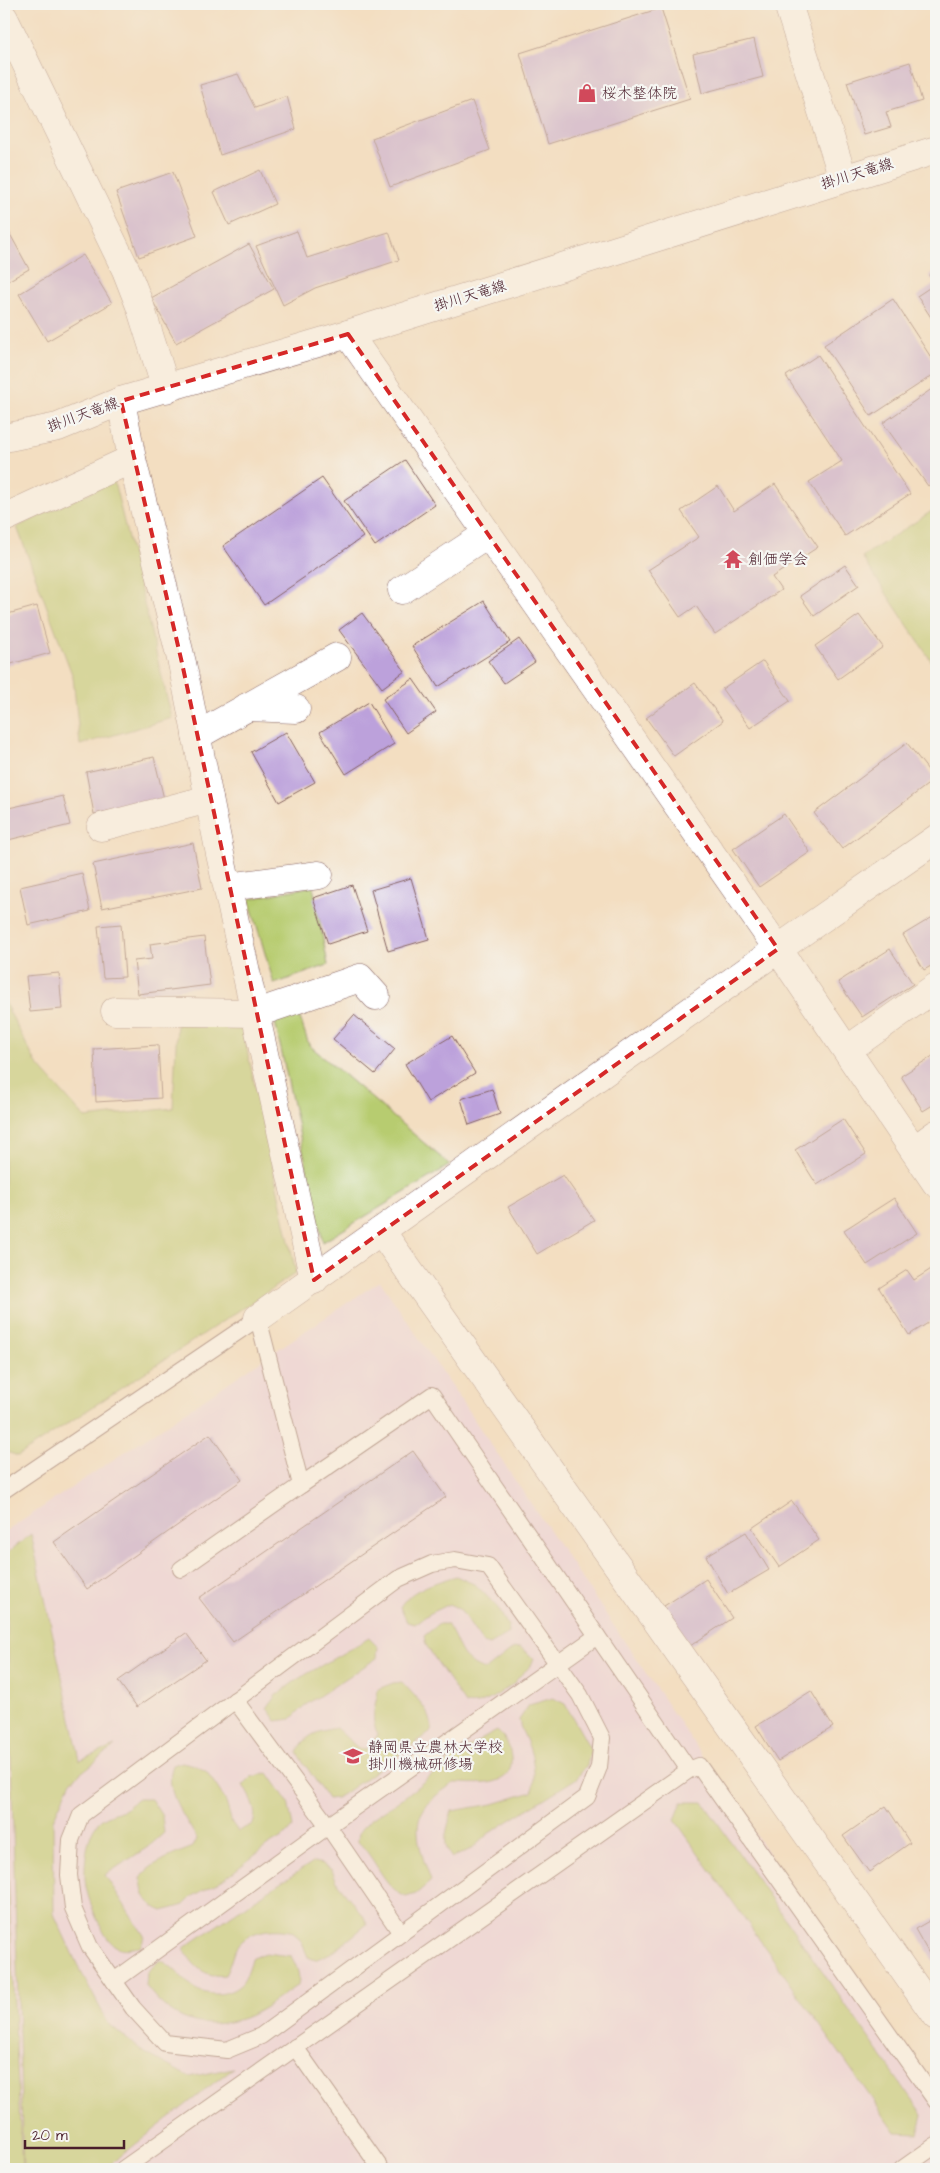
<svg xmlns="http://www.w3.org/2000/svg" width="940" height="2173" font-family="'Architects Daughter','Klee One',sans-serif">
<style>
.built{fill:#ebd1eb}
.green{fill:#b7cc70;stroke:#80764e}
.building{fill:#bca1db}
.lines{fill:none;stroke-linecap:round;stroke-linejoin:round}
.service-casing{stroke:#856260;stroke-width:18}
.minor-casing{stroke:#856260;stroke-width:29}
.primary-casing{stroke:#856260;stroke-width:29}
.service{stroke:#fff;stroke-width:16}
.minor{stroke:#fff;stroke-width:28}
.primary{stroke:#fff;stroke-width:28}
.marked{fill:none;stroke:#d62828;stroke-width:4;stroke-dasharray:10 6;stroke-linejoin:round}
.labels{text-anchor:middle;dominant-baseline:central;stroke-width:4.5;stroke-linejoin:round;paint-order:stroke}
.poi-label{font-size:15px;fill:#4a1f2b;stroke:#f6f6f2;text-anchor:start}
.street-label{font-size:15px;fill:#4a1f2b;stroke:#f6f6f2}
</style>
<rect width="100%" height="100%" fill="#f6f6f2"/>
<filter id="ink" filterUnits="userSpaceOnUse"><feTurbulence type="fractalNoise" baseFrequency=".02" numOctaves="2"/><feDisplacementMap in="SourceGraphic" scale="10" xChannelSelector="R" yChannelSelector="G"/><feConvolveMatrix kernelMatrix="1 2 1 2 8 2 1 2 1" color-interpolation-filters="sRGB"/></filter>
<filter id="wash" filterUnits="userSpaceOnUse"><feTurbulence type="fractalNoise" baseFrequency=".0096" numOctaves="4" result="noise"/><feDisplacementMap in="SourceGraphic" scale="20" xChannelSelector="R" yChannelSelector="G"/><feGaussianBlur stdDeviation="1.12" result="paint"/><feColorMatrix in="noise" values="0 0 0 0 0 0 0 0 0 0 0 0 0 0 0 0 0 1.4 0 .05"/><feComposite in="paint" operator="in"/></filter>
<g filter="url(#wash)">
<rect width="100%" height="100%" fill="#f3dec1"/>
<path class="built" d="M380 1281 936 2101V2163L927 2169H18L4 1978V1533Z"/>
<g class="green">
<path d="M114 481 172 718 80 745 73 677 17 527Z"/>
<path d="M932 511 936 516V668L862 557Z"/>
<path d="M313 886 328 965 274 984 249 899Z"/>
<path d="M4 1001 36 1063 85 1118 173 1108 177 1023 240 1018 296 1273 18 1456 4 1451Z"/>
<path d="M297 1009 309 1045 450 1165 323 1242 275 1022Z"/>
<path d="M31 1534 80 1760 115 1746 71 1781 53 1820 54 1914 77 1964 108 2023 140 2050 189 2077 233 2068 104 2169H23L5 1555Z"/>
<path d="M456 1576 476 1585 498 1608 508 1626 509 1633 489 1645 483 1643 460 1610 450 1604 429 1614 415 1624 407 1622 400 1607C410 1589 437 1582 456 1576Z"/>
<path d="M439 1624H447C460 1643 460 1664 486 1670L514 1648 520 1647 534 1659C529 1672 520 1672 515 1683 500 1692 483 1708 465 1704L426 1645 424 1636Z"/>
<path d="M369 1638 378 1647 377 1658 304 1706 291 1719 276 1721 267 1708 276 1695 298 1679Z"/>
<path d="M402 1682C414 1696 435 1713 431 1732L342 1795 336 1798 328 1799 297 1753C306 1734 316 1732 336 1728L358 1748 369 1749 378 1734C369 1718 376 1706 378 1689L393 1683Z"/>
<path d="M553 1698 565 1704 591 1750 587 1765 577 1778 488 1834 473 1848 452 1858C440 1843 448 1828 452 1811L493 1804 532 1792C536 1775 534 1758 527 1742 524 1734 520 1729 519 1720L529 1705Z"/>
<path d="M497 1731C507 1739 509 1745 511 1757 515 1790 474 1783 454 1783 444 1790 430 1798 424 1809 410 1830 424 1860 431 1881L416 1894 406 1897C383 1887 376 1858 358 1842 358 1835 359 1830 365 1825 374 1815 391 1807 403 1798 434 1774 462 1748 497 1731Z"/>
<path d="M182 1762 195 1765 207 1772 225 1799 232 1823 238 1831 253 1824C258 1810 250 1798 243 1785L251 1777 268 1773 288 1802 293 1827 287 1834 267 1846 224 1879 193 1896 184 1905 163 1911C153 1907 146 1902 143 1891 142 1887 141 1882 141 1879 144 1865 181 1852 193 1847L197 1839C185 1816 163 1792 173 1765Z"/>
<path d="M4 1794 22 2169H4Z"/>
<path d="M138 1799H151L162 1816 164 1833 148 1847 105 1875 145 1937 140 1947C131 1948 122 1951 114 1945 102 1936 89 1902 86 1887 83 1872 86 1841 94 1828 101 1816 111 1815 123 1810 128 1808 133 1802 138 1799Z"/>
<path d="M682 1802H703L923 2115 918 2134 896 2133 675 1820Z"/>
<path d="M313 1862 323 1864 332 1870 338 1884 363 1915 367 1924 335 1951 315 1960 308 1957 301 1941 294 1932C274 1927 247 1929 235 1950 231 1958 230 1967 225 1975 205 1978 192 1966 184 1948L254 1900Z"/>
<path d="M265 1953 291 1956C296 1965 301 1975 298 1985 281 1996 263 2011 244 2018 203 2032 171 2021 146 1986L147 1972 160 1960C173 1966 179 1975 190 1985 203 1997 230 1998 243 1982 247 1976 250 1964 253 1957Z"/>
</g>
<g id="blocks">
<g class="building">
<path d="M797 4H817L799 10Z"/>
<path d="M661 8 690 99 548 144 520 53Z"/>
<path d="M754 39 763 77 702 93 693 54Z"/>
<path d="M910 62 922 101 886 112 891 127 864 135 847 82Z"/>
<path d="M238 74 255 108 287 96 296 129 220 155 200 85Z"/>
<path d="M472 101 490 150 390 187 372 138Z"/>
<path d="M260 170 275 204 229 225 214 192Z"/>
<path d="M173 172 197 236 139 257 116 192Z"/>
<path d="M4 223 29 269 4 283Z"/>
<path d="M297 231 307 258 389 232 399 260 315 288 283 305 256 246Z"/>
<path d="M249 244 274 289 176 343 151 298Z"/>
<path d="M83 255 112 303 47 341 19 294Z"/>
<path d="M936 270V325L917 296 935 284 929 275Z"/>
<path d="M893 299 936 365V373L871 416 824 345Z"/>
<path d="M818 355 910 494 845 536 809 482 842 461 786 376Z"/>
<path d="M936 386V480L928 486 883 423Z"/>
<path d="M405 460 435 505 375 546 344 501Z"/>
<path d="M322 478 363 537 264 605 223 546Z"/>
<path d="M775 484 818 547 772 577 781 590 715 634 696 606 680 617 648 570 699 537 681 511 718 486 734 511Z"/>
<path d="M845 565 859 585 814 616 800 596Z"/>
<path d="M484 601 510 642 438 687 412 646Z"/>
<path d="M37 606 50 653 4 666V615Z"/>
<path d="M362 613 405 671 382 688 339 630Z"/>
<path d="M859 615 883 647 838 679 815 646Z"/>
<path d="M519 639 535 662 504 683 488 661Z"/>
<path d="M763 661 790 701 750 728 722 689Z"/>
<path d="M413 679 436 712 406 733 383 699Z"/>
<path d="M695 683 723 721 674 756 646 718Z"/>
<path d="M369 702 394 744 346 774 320 732Z"/>
<path d="M286 732 315 782 279 802 251 752Z"/>
<path d="M907 743 935 779 842 849 814 813Z"/>
<path d="M154 757 164 799 94 814 86 772Z"/>
<path d="M63 796 70 825 4 841V809Z"/>
<path d="M784 814 810 852 759 887 733 849Z"/>
<path d="M193 843 202 888 102 908 93 864Z"/>
<path d="M82 873 90 911 28 925 20 887Z"/>
<path d="M411 878 429 939 388 951 371 890Z"/>
<path d="M352 885 367 931 328 944 313 898Z"/>
<path d="M936 915V963L924 970 903 935Z"/>
<path d="M121 924 125 977 103 978 98 926Z"/>
<path d="M204 937 210 985 138 994 134 961 152 959 150 944Z"/>
<path d="M890 949 913 984 862 1017 838 982Z"/>
<path d="M59 973 62 1009 30 1012 26 976Z"/>
<path d="M354 1015 395 1049 375 1074 333 1039Z"/>
<path d="M452 1036 475 1073 428 1102 405 1064Z"/>
<path d="M158 1045 161 1098 96 1102 94 1049Z"/>
<path d="M936 1054V1103L923 1111 901 1076Z"/>
<path d="M492 1089 500 1114 469 1125 461 1099Z"/>
<path d="M843 1119 866 1154 817 1185 795 1150Z"/>
<path d="M563 1175 594 1220 537 1254 508 1207Z"/>
<path d="M894 1198 917 1233 867 1265 844 1230Z"/>
<path d="M936 1266V1318L909 1335 879 1288 907 1270 914 1280Z"/>
<path d="M210 1434 242 1480 87 1589 54 1542Z"/>
<path d="M413 1451 446 1497 233 1642 199 1598Z"/>
<path d="M792 1501 819 1540 779 1567 752 1528Z"/>
<path d="M746 1532 769 1570 728 1594 706 1556Z"/>
<path d="M706 1579 732 1618 690 1646 664 1606Z"/>
<path d="M186 1633 206 1660 137 1707 118 1681Z"/>
<path d="M811 1691 833 1727 778 1761 756 1726Z"/>
<path d="M886 1806 910 1843 869 1872 843 1836Z"/>
<path d="M936 1917V1966L915 1929Z"/>
</g>
</g>
</g>
<g filter="url(#ink)">
<use href="#blocks" fill-opacity="0" stroke="#856260" stroke-width="1"/>
<g class="lines">
<g class="service-casing">
<g id="service">
<path d="M301 1485 432 1395 689 1770"/>
<path d="M4 1490 258 1318 301 1485 181 1569"/>
<path d="M455 1560 488 1566 580 1695 602 1738 599 1767 587 1797 261 2036 227 2050 165 2043 133 2008 90 1947 73 1908 69 1875 71 1840 81 1815 398 1579 432 1564Z"/>
<path d="M235 1700 328 1826 401 1933"/>
<path d="M114 1981 328 1826 597 1636"/>
<path d="M295 2047 381 2169"/>
<path d="M123 2169 689 1770 699 1766 936 2101"/>
<path d="M902 2169 936 2145"/>
</g>
</g>
<g class="minor-casing">
<g id="minor">
<path d="M788 4 843 178"/>
<path d="M4 18 126 270 140 306 166 389"/>
<path d="M348 334 778 949 936 1183"/>
<path d="M121 401 132 459 182 663 220 854 314 1280"/>
<path d="M4 518 132 459"/>
<path d="M402 590 487 534"/>
<path d="M247 707 296 709"/>
<path d="M196 736 337 657"/>
<path d="M101 827 209 799"/>
<path d="M228 887 319 875"/>
<path d="M115 1011 257 1013 360 978 376 996"/>
<path d="M847 1050 936 987"/>
<path d="M914 1150 936 1134"/>
<path d="M381 1231 936 2016"/>
<path d="M258 1318 778 949 936 839"/>
</g>
</g>
<g class="primary-casing">
<path id="primary" d="M4 438 58 427 121 401 348 334 936 150"/>
</g>
<use href="#service" class="service"/>
<use href="#minor" class="minor"/>
<use href="#primary" class="primary"/>
</g>
</g>
<path d="M0 0H940V2173H0ZM348 334 778 949 314 1280 182 663 121 401Z" fill="#f3dec1" fill-opacity=".55" fill-rule="evenodd"/>
<path class="marked" d="M348 334 778 949 314 1280 182 663 121 401Z"/>
<defs>
<g id="shop-bare" transform="scale(1.5)"><path d="M-5-2.5h2.3a2.7 3.5 0 0 1 5.4 0H5L5.5 6h-11ZM-1.5-2.5h3a1.5 2.3 0 0 0-3 0Z" fill="#d1495b" stroke="#f6f6f2" stroke-width="2.5" paint-order="stroke"/></g>
<g id="temple-bare" transform="scale(1.5)"><path d="M0-6L5-2H3V0L6.5 2.5H4V6H1.5V3h-3V6H-4V2.5H-6.5L-3 0V-2H-5Z" fill="#d1495b" stroke="#f6f6f2" stroke-width="2.5" paint-order="stroke"/></g>
<g id="university-bare" transform="scale(1.5)"><path d="M0-5L7-2L0 1L-7-2ZM-4 1L0 2.5L4 1V4Q0 6-4 4Z" fill="#d1495b" stroke="#f6f6f2" stroke-width="2.5" paint-order="stroke"/></g>
</defs>
<g fill-rule="evenodd">
<use href="#shop-bare" x="587" y="93"/>
<use href="#temple-bare" x="733" y="559"/>
<use href="#university-bare" x="353" y="1756"/>
</g>
<g class="labels">
<g class="poi-label">
<text x="602" y="93">桜木整体院</text>
<text x="748" y="559">創価学会</text>
<text x="368" y="1747">静岡県立農林大学校<tspan x="368" dy="17">掛川機械研修場</tspan></text>
</g>
<g class="street-label">
<text transform="translate(857 174) rotate(-17)">掛川天竜線</text>
<text transform="translate(470 296) rotate(-17)">掛川天竜線</text>
<text transform="translate(83 415) rotate(-20)">掛川天竜線</text>
</g>
</g>
<rect width="940" height="2173" fill="none" stroke="#f6f6f2" stroke-width="20"/>
<path d="M25 2140v8h99v-8" fill="none" stroke="#4a1f2b" stroke-width="2.5"/>
<text x="32" y="2140" font-size="15" fill="#4a1f2b" stroke="#f6f6f2" stroke-width="4" paint-order="stroke">20 m</text>
</svg>
